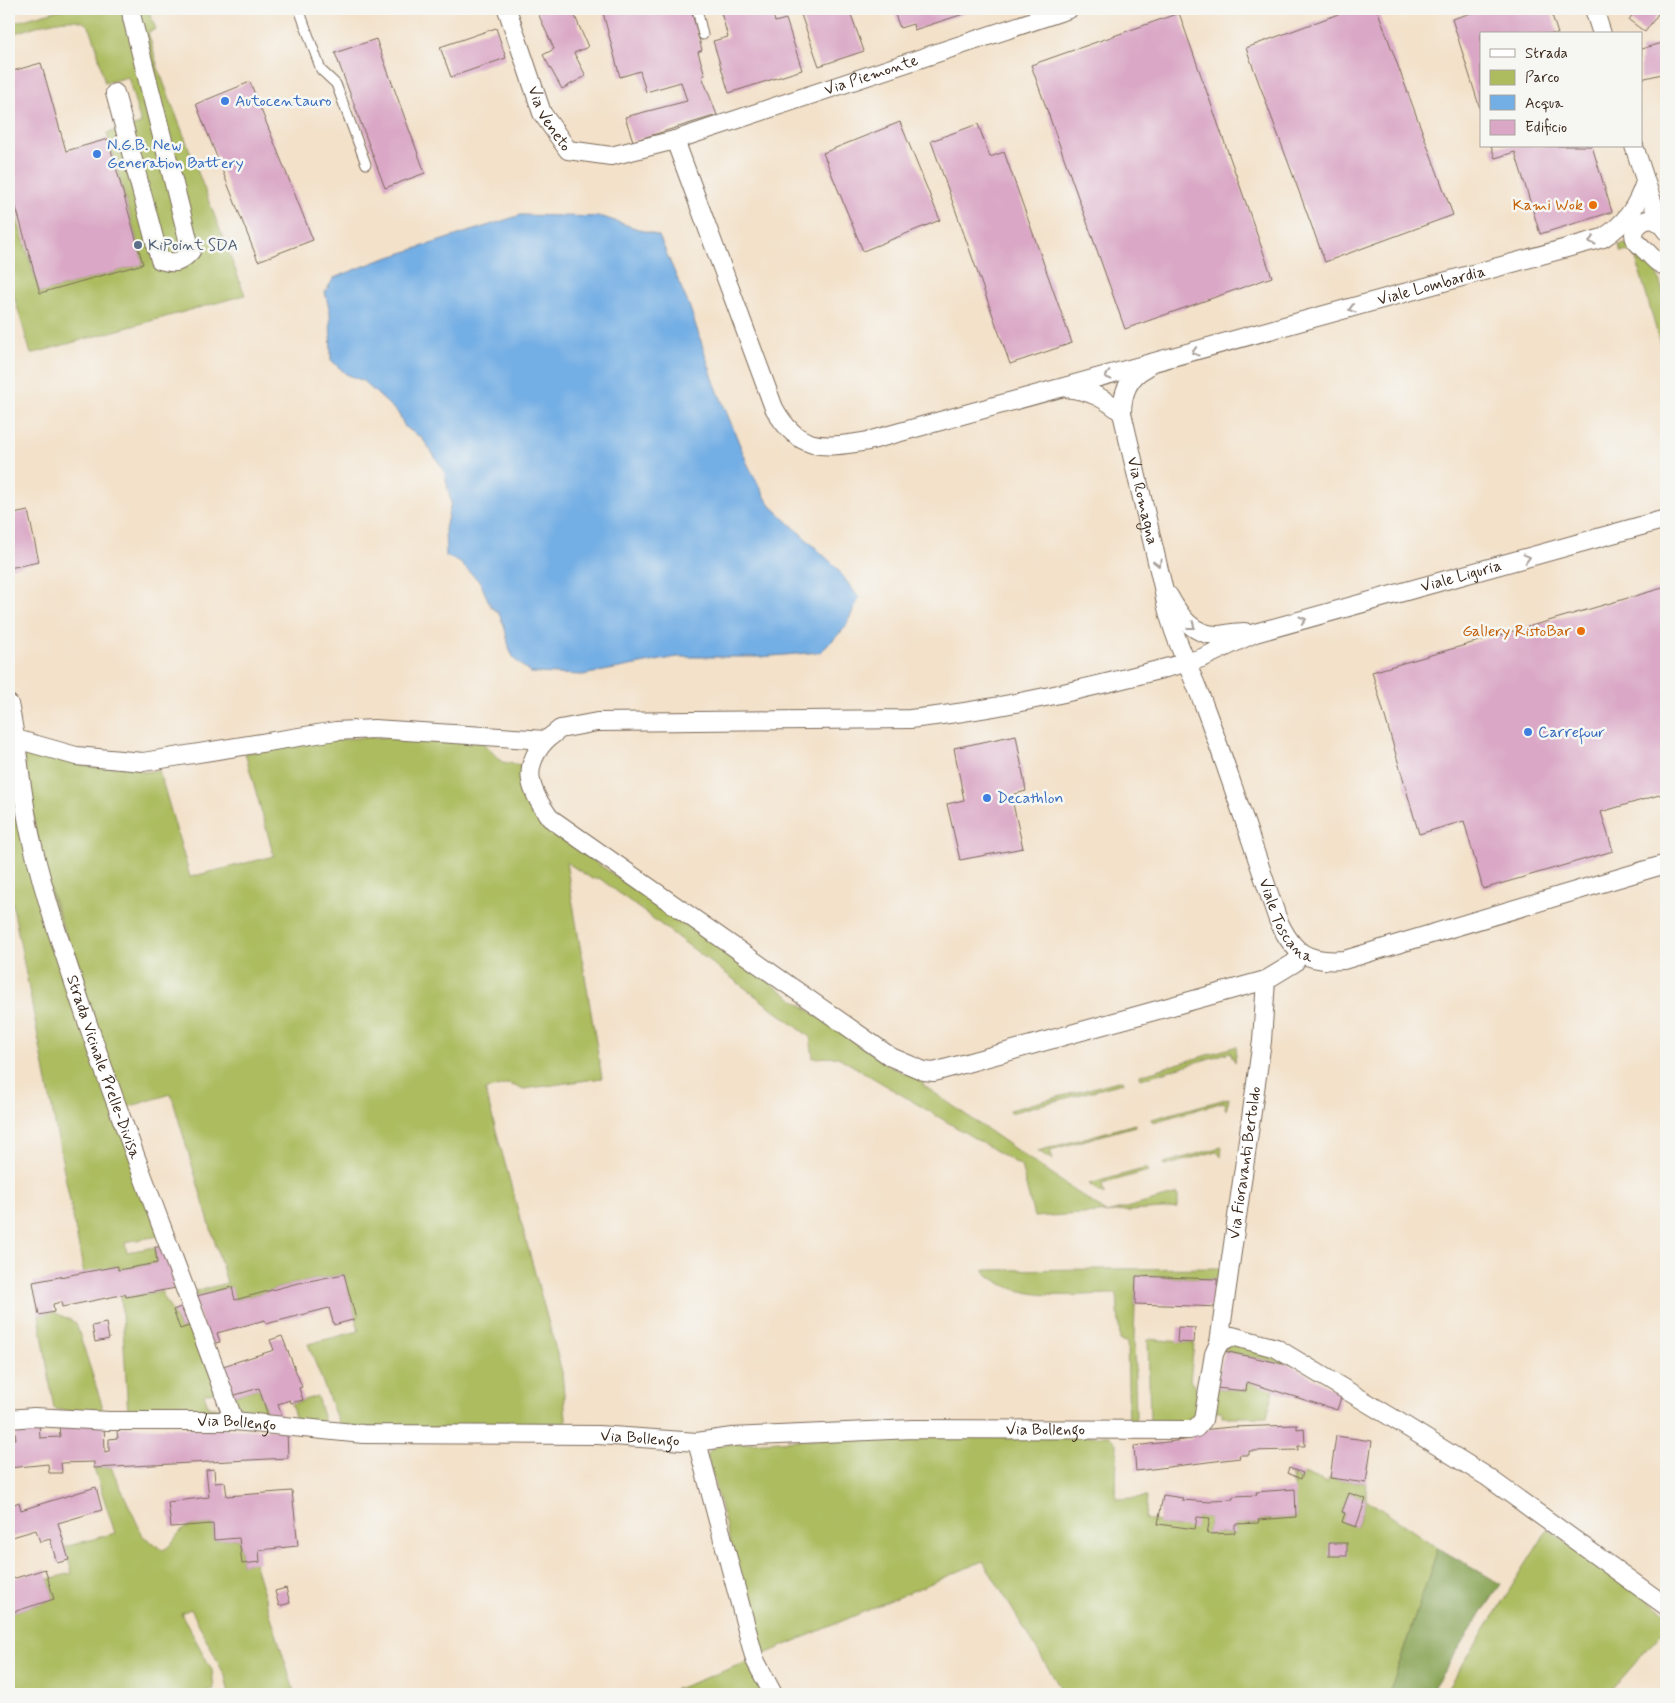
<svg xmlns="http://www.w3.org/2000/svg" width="1675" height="1703" font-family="Mynerve,sans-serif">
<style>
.green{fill:#acbc5f;stroke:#74733e;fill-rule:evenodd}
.forest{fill:#89a456;stroke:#62673a}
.water{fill:#73aee4;stroke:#576c81}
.building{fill:#daa8c6}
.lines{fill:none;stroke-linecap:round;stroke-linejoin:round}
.service-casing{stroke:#7b6a5a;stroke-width:11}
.minor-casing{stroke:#7b6a5a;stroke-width:20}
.service{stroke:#fff;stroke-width:9}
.minor{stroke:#fff;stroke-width:18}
.oneway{stroke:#a79f9a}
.shop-dot{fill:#3f7fe0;stroke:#f6f6f2;stroke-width:2}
.food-dot{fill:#e8710a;stroke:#f6f6f2;stroke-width:2}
.service-dot{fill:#5c6f8a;stroke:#f6f6f2;stroke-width:2}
.labels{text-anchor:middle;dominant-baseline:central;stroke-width:5;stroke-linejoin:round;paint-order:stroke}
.street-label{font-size:16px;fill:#3b2a1e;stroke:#f6f6f2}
.shop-label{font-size:16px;fill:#366cbe;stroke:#f6f6f2;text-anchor:start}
.food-label{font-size:16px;fill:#c56008;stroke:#f6f6f2;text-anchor:end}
.service-label{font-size:16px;fill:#4e5e75;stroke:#f6f6f2;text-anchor:start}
</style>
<rect width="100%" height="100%" fill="#f6f6f2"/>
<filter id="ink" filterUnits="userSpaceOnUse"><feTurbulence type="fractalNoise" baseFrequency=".02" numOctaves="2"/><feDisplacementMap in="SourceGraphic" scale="10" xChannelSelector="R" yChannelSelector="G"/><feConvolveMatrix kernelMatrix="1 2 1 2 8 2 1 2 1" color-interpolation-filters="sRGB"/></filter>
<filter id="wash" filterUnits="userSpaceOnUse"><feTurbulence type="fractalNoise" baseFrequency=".0096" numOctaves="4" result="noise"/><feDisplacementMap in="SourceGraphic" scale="20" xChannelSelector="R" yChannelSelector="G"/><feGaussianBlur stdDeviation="1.12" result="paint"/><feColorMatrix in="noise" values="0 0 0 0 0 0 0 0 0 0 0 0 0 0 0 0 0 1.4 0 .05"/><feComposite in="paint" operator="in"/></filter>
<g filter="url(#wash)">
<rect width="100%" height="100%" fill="#f3e1c9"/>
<g class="green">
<path d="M62 9H148L156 29 148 32 158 68 245 295 31 354 9 279V193L40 293 143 264 107 133 141 124 128 77 105 83C100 68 97 40 89 27 77 9 26 30 9 35V24Z"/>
<path d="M1627 244C1671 266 1666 315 1666 358H1664L1634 251 1621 252 1619 245Z"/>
<path d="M371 737 482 742 502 762 522 765C519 793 529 810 548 829L891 1067 923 1081V1085L1107 1213 1178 1194V1208L1034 1217 1021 1166 838 1057 813 1058 810 1037 599 878 592 879 566 862 602 1078 524 1089 508 1084 485 1090 562 1372 567 1430 340 1427 308 1344 359 1331 344 1274 294 1284 235 1300 231 1287 193 1297 191 1292 227 1283 171 1094 124 1108 41 862 23 756 26 751 96 768 130 766 144 772 159 770 190 877 274 856 245 753 328 740Z"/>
<path d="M9 788H17L159 1236 125 1242 127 1252 155 1247 157 1263 118 1270 117 1266 84 1274 9 886Z"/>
<path d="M1237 1046 1235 1062 1230 1052 1141 1079 1140 1075Z"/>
<path d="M1122 1080 1123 1083 1010 1113 1009 1110Z"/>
<path d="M1229 1098 1226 1110 1224 1102 1153 1122 1152 1119Z"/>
<path d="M1135 1124V1126L1050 1150 1053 1160 1038 1151Z"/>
<path d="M1222 1147 1221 1157 1217 1151 1165 1166 1164 1163Z"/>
<path d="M1147 1168 1148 1171 1102 1184 1104 1195 1089 1184Z"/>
<path d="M1221 1268 1222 1286 1217 1285V1279L1136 1276 1134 1338 1136 1417 1132 1426H1129L1127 1342 1120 1341 1117 1294C1074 1294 1015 1304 983 1270Z"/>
<path d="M161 1291C167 1304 175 1315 180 1329L188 1326 186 1319 189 1318 219 1391 204 1394 209 1408H219L216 1415 128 1414 121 1295 125 1294 126 1297Z"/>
<path d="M54 1312 76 1323 102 1405 101 1416 54 1409 39 1315Z"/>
<path d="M1148 1339 1194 1343 1190 1381 1200 1390 1197 1410 1185 1425 1150 1422Z"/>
<path d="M1234 1342 1295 1363 1284 1364 1224 1351 1226 1346Z"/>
<path d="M1247 1382 1274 1389 1267 1417H1222V1411H1216V1388L1245 1391Z"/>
<path d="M259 1388 269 1419 245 1416 232 1396Z"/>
<path d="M317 1396 324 1420 319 1425 297 1423 291 1404Z"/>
<path d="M1110 1436 1117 1443 1116 1499 1147 1497 1145 1519 1159 1522V1524L1178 1527 1197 1517 1210 1518 1207 1534 1235 1533V1524L1258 1523V1520L1296 1517 1292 1475 1300 1479 1303 1473 1328 1483 1330 1478 1366 1483V1499L1438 1548 1389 1694H1064L983 1561 760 1656 707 1455 715 1445 845 1437ZM1349 1493 1366 1499 1357 1527 1343 1522 1345 1513 1342 1512Z"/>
<path d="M111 1467 143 1536 163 1550C174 1545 175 1534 185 1528 192 1524 205 1525 213 1524L214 1540 239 1538 242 1564 254 1562 295 1694H229L225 1676 191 1609 181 1613 212 1670 214 1689 197 1694H9V1610L10 1613 54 1599 48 1579 72 1573 65 1547 115 1533 94 1468Z"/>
<path d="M1548 1529 1666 1613V1628L1608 1694H1444Z"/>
<path d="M750 1661 768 1694H663Z"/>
</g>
<path class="forest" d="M1438 1548 1501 1584 1429 1694H1389Z"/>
<path class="water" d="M521 215 603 217 659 236 690 308 715 384 748 465 769 504 836 567 859 598 845 628 821 652 760 657H677L583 675 531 673 515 660 510 651 504 625 498 612 491 607 480 582 459 562 446 556 445 529 451 503 444 470 422 438 405 427 398 413 363 381 346 374 331 360 330 312 325 292 334 278 377 261Z"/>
<g id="blocks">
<g class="building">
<path d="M536 9H572L588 47 574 53 586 76 562 89 543 55 554 49Z"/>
<path d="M602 9H691L702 50 698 52 705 75 702 76 717 115 633 141 625 117 687 101 681 82 646 92 640 71 620 77Z"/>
<path d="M720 9H772L775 22 786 19 802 70 729 93 713 41 728 37Z"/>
<path d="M799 9H849L864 51 819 66Z"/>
<path d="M893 9H979L914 30 913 24 900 28Z"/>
<path d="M1352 9H1377L1453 215 1325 262 1246 48Z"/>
<path d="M1484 9H1550L1558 34H1481V112L1452 19Z"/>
<path d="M1636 9H1650L1658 14 1645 32 1629 20Z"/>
<path d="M1179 13 1272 277 1125 329 1031 65Z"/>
<path d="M496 28 506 58 451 77 440 47Z"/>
<path d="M376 39 425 173 385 188 335 53Z"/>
<path d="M1666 42V73L1641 79V49Z"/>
<path d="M41 63 66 151 108 139 143 264 40 293 9 182V72Z"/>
<path d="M250 82 313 240 258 261 196 104Z"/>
<path d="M900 122 940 220 863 251 823 153Z"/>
<path d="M978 124 990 157 1004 152 1072 343 1010 364 931 141Z"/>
<path d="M1491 146H1592L1612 212 1540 234 1515 152 1495 158Z"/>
<path d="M28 511 39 562 9 568V515Z"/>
<path d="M1666 587V793L1601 812 1613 851 1483 889 1464 821 1419 834 1372 672Z"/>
<path d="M1016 735 1026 791 1011 795 1023 848 960 860 947 804 964 800 954 748Z"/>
<path d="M155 1247H169L176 1288 126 1297 125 1294 121 1295 62 1307 61 1302 53 1304 54 1312 39 1315 33 1282 118 1266V1270L157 1263Z"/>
<path d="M344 1274 356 1319 334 1325 329 1308 266 1324 265 1320 217 1333 220 1342 210 1344 193 1297 232 1287 235 1300 294 1284Z"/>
<path d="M1136 1276 1217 1279V1285L1222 1286 1221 1307 1135 1304Z"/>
<path d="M181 1307 189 1326 180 1329 173 1310Z"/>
<path d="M106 1323 109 1339 95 1342 92 1326Z"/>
<path d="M1178 1327 1195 1328 1194 1343 1177 1342Z"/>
<path d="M282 1336 302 1387 299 1388 303 1400 291 1403 290 1400 278 1404 283 1421 269 1419 259 1388 232 1396 223 1366 274 1350 270 1340Z"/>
<path d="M1224 1351 1284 1364 1285 1362 1342 1394 1337 1410 1247 1382 1246 1391 1216 1388Z"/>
<path d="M104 1421 105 1452 109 1451V1439L118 1438 117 1432 121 1427 287 1430 288 1458 94 1468V1462L61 1463 62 1473H49L48 1464 9 1468V1439H16L14 1425 39 1423 40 1438 60 1437 59 1423Z"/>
<path d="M1297 1425V1429L1304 1428 1305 1446H1298V1450L1249 1451V1455H1239L1240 1458 1136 1471 1134 1446 1192 1439 1191 1431 1231 1427Z"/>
<path d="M1336 1436 1372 1441 1366 1483 1330 1478Z"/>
<path d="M1289 1468 1303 1473 1301 1479 1287 1473Z"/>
<path d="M214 1469 215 1483 225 1482 227 1496 292 1491 298 1546 259 1550 260 1562 242 1564 239 1538 214 1540 213 1524 171 1527 168 1502 209 1497 206 1470Z"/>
<path d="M96 1487 102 1510 58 1523 69 1560 57 1563 50 1539 40 1542 36 1530 9 1538V1506L19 1502 21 1510Z"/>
<path d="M1295 1489 1296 1517 1258 1520 1259 1523 1235 1524V1533L1207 1534 1210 1518 1197 1517 1195 1529 1158 1524 1163 1495 1183 1498 1182 1500 1211 1502V1500L1233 1499V1496L1257 1495 1256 1492Z"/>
<path d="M1349 1493 1366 1499 1356 1527 1342 1522 1345 1513 1342 1512Z"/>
<rect x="1329" y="1543" width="18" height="13"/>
<path d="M45 1569 54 1599 10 1613 9 1580Z"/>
<path d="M286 1588 290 1603 279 1606 275 1591Z"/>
</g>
</g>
</g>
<g filter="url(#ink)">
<use href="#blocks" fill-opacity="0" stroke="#7b6a5a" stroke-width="1"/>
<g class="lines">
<g class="service-casing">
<g id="service">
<path d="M299 9 321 70 336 84 366 164"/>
<path d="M697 9 703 35"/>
</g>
</g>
<g class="minor-casing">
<g id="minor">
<path id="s1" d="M507 9 542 113 568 150 611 156 675 140 1069 9"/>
<path d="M1594 9 1602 34"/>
<path d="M115 93 160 260C176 265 181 262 191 251L132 18 131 9"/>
<path id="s2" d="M675 140 774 408C799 453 823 448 868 441L1603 238C1625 224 1637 207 1645 182"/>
<path d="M1634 146 1659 222"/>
<path d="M1666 231C1664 228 1661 224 1658 222 1647 214 1628 228 1636 241 1640 246 1646 251 1650 255 1655 260 1659 265 1666 266"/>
<path id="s3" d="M1146 368C1128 377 1122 394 1122 413L1163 587C1169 631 1190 667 1205 708 1231 778 1254 850 1278 920 1293 953 1307 963 1344 960L1666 864"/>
<path d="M1067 388C1090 391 1105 398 1122 413"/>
<path d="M1169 596C1180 616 1192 635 1218 635 1227 634 1235 632 1245 632"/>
<path id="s4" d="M9 704C19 750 21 797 32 842 47 907 70 971 91 1033 136 1163 187 1291 234 1421"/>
<path id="s5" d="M16 739 76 756 143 762 336 731 374 729 546 740 560 729 597 722 910 719C1004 709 1094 687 1185 663L1202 658 1255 633 1666 519"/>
<path d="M546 740C520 768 530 791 550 818L891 1057 924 1071 934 1072 1266 980 1294 963 1301 954"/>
<path id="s6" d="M1219 1343 1262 1041 1266 980"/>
<path id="s7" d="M9 1419 34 1417 109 1421H234L363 1434 598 1435 697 1442 732 1437 913 1429 1189 1430 1196 1428 1203 1420 1214 1354 1219 1343 1232 1336 1276 1348 1391 1417 1486 1476 1666 1606"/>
<path d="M697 1442 755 1660 773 1694"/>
</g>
</g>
<use href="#service" class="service"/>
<use href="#minor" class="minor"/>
</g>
<defs><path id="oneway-chevron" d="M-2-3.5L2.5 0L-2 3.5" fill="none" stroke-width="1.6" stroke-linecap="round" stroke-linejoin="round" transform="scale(1.25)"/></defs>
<g class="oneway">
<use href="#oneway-chevron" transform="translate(1592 241) rotate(164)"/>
<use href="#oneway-chevron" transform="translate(1352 309) rotate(164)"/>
<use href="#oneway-chevron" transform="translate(1195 352) rotate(164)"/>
<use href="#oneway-chevron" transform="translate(1108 376) rotate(166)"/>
<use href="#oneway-chevron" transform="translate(1527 558) rotate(-15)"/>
<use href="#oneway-chevron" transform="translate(1158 563) rotate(77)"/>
<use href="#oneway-chevron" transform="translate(1303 620) rotate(-16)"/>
<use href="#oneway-chevron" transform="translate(1192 626) rotate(37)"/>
</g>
</g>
<g class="shop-dot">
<circle cx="225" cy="101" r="5"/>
<circle cx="97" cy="154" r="5"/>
<circle cx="1528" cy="732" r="5"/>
<circle cx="987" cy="798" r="5"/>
</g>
<g class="food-dot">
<circle cx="1593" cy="205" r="5"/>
<circle cx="1581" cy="631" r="5"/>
</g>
<circle class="service-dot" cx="138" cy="245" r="5"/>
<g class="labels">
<g class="street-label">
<text stroke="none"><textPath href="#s1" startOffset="471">Via Piemonte</textPath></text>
<text stroke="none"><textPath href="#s1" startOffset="118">Via Veneto</textPath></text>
<text stroke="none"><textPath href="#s2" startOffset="980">Viale Lombardia</textPath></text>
<text stroke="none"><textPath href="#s3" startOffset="144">Via Romagna</textPath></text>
<text stroke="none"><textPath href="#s5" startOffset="1475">Viale Liguria</textPath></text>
<text stroke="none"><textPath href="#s3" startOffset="590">Viale Toscana</textPath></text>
<text stroke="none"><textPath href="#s4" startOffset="376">Strada Vicinale Prelle-Divisa</textPath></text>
<text stroke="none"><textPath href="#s6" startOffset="182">Via Fioravanti Bertoldo</textPath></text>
<text stroke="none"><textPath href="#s7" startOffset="228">Via Bollengo</textPath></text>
<text stroke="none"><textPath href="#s7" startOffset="1038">Via Bollengo</textPath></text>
<text stroke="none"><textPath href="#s7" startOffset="632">Via Bollengo</textPath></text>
</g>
<g class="shop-label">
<text x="235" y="101">Autocentauro</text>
<text x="107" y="145">N.G.B. New<tspan x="107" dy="18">Generation Battery</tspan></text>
<text x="1538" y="732">Carrefour</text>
<text x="997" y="798">Decathlon</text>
</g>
<g class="food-label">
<text x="1583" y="205">Kami Wok</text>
<text x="1571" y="631">Gallery RistoBar</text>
</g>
<g class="service-label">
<text x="148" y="245">KiPoint SDA</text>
</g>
</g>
<rect width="1675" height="1703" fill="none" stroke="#f6f6f2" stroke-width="30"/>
<rect x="1480" y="32" width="162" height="115" fill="#f6f6f2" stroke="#aba49d"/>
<rect x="1490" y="49" width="25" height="8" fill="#ffffff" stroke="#aba49d"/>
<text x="1525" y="58" font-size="15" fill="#3b2a1e">Strada</text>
<rect x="1490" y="70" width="25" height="15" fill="#acbc5f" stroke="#aba49d"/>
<text x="1525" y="82" font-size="15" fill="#3b2a1e">Parco</text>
<rect x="1490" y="95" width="25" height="15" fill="#73aee4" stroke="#aba49d"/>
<text x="1525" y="108" font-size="15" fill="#3b2a1e">Acqua</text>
<rect x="1490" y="120" width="25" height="15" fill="#daa8c6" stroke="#aba49d"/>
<text x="1525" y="132" font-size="15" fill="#3b2a1e">Edificio</text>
</svg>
